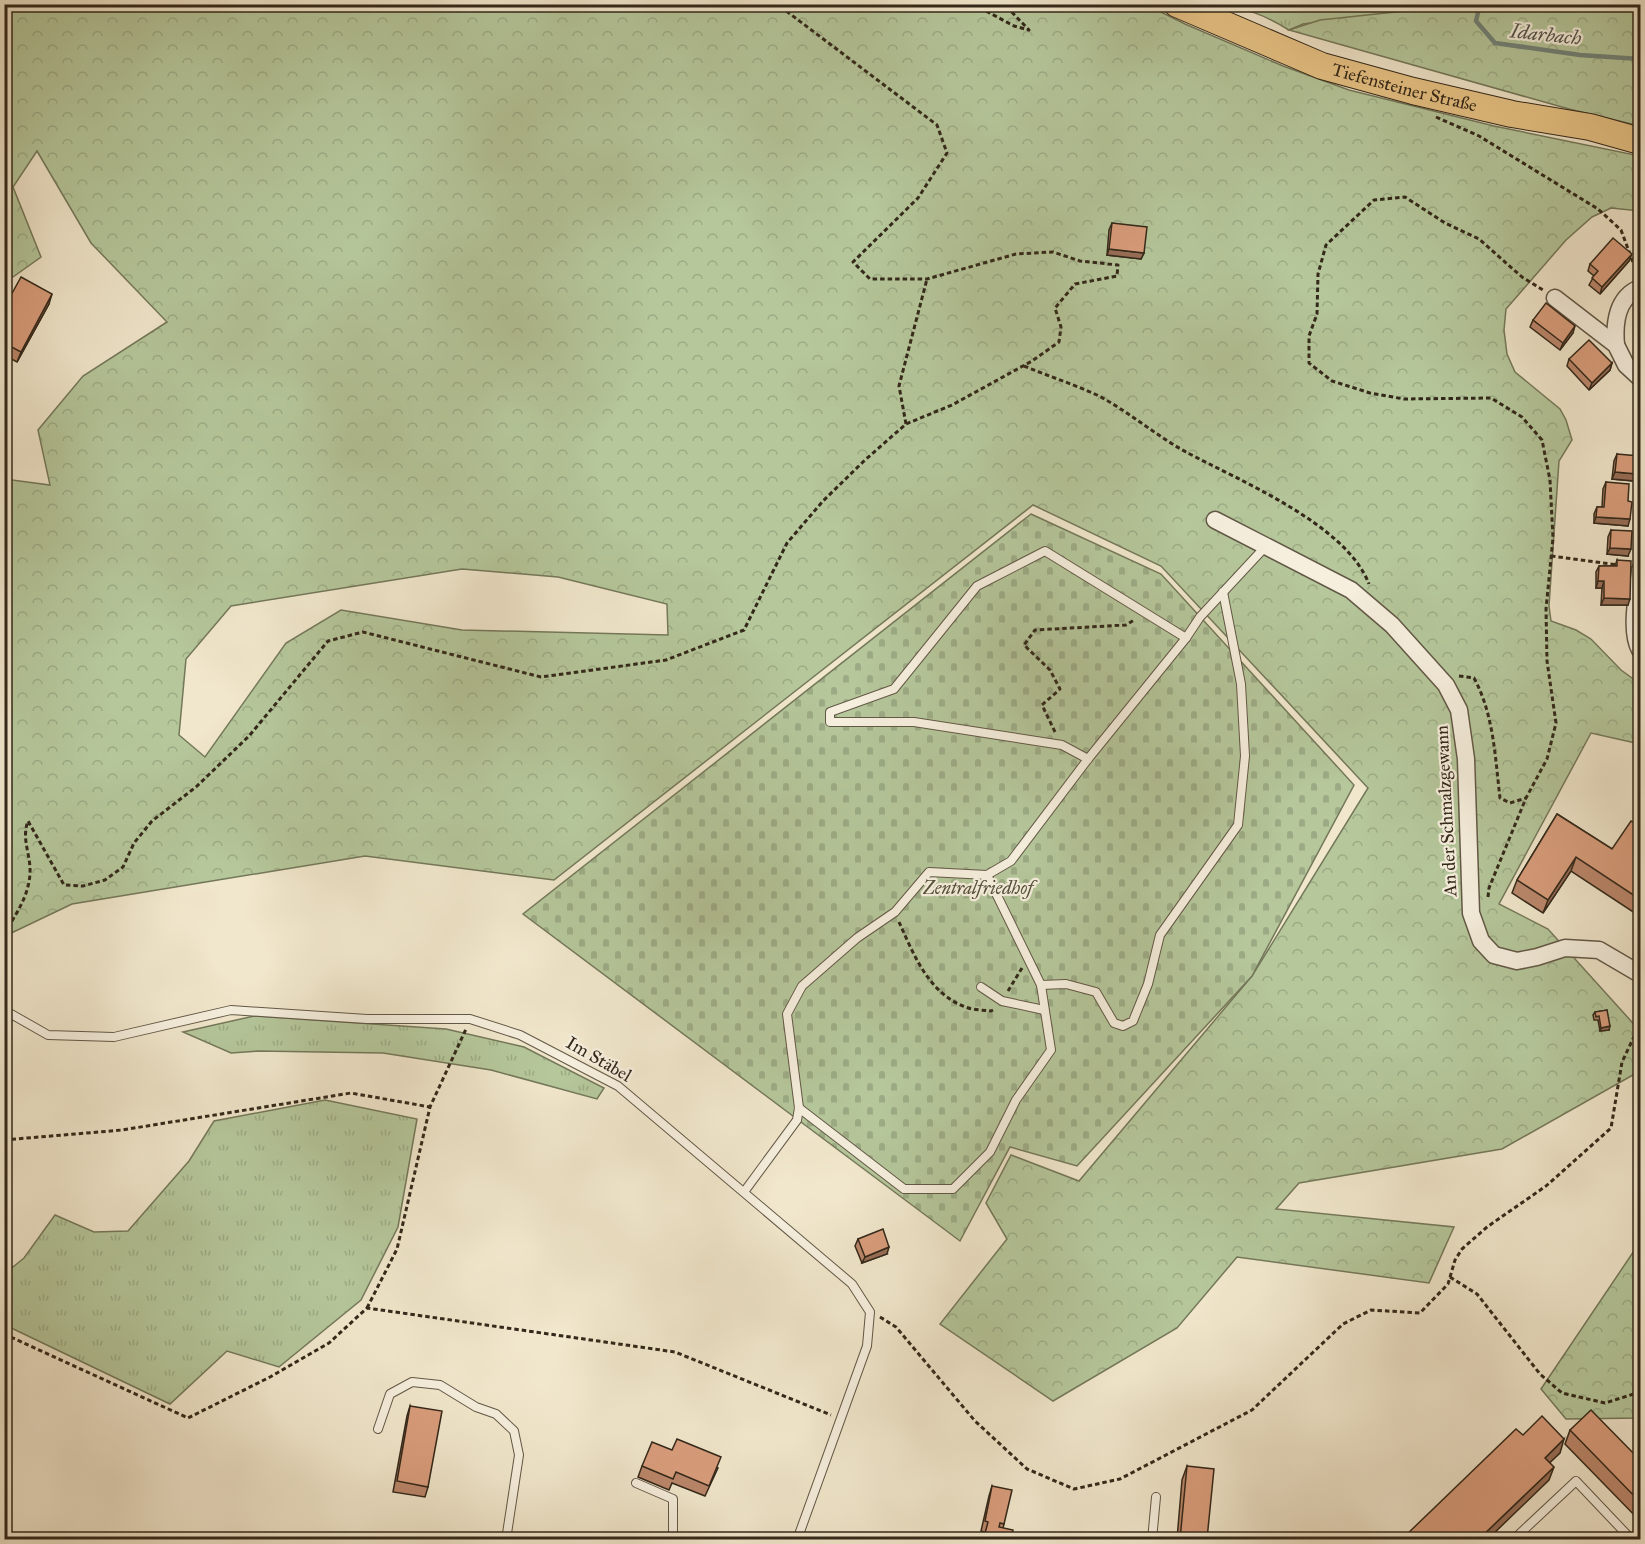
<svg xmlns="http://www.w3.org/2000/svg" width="1645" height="1544" font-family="'IM FELL Great Primer',serif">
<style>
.grass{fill:url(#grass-tufts);stroke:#74785a;stroke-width:1.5}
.forest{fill:url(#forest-crowns);stroke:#74785a;stroke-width:1.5;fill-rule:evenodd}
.cemetery{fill:url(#cemetery-stones);stroke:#74785a;stroke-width:1.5}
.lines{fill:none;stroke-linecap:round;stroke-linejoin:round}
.stream{stroke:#718379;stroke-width:4.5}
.service-casing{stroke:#625846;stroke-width:10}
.minor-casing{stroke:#625846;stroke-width:19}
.primary-casing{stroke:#33281a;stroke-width:28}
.path{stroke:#33281a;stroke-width:3;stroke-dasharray:4.5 3;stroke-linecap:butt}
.service{stroke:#f6efde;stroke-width:8}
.minor{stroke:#f6efde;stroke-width:16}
.primary{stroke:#e8c486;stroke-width:26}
.wall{fill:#bb876b;stroke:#33281a;stroke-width:1.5}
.shaded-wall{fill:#986e57;stroke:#33281a;stroke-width:1.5}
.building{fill:#d99d7c;stroke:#33281a;stroke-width:1.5}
.labels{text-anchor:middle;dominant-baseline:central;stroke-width:4.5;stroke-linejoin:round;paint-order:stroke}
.street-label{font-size:18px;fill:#33281a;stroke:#f6efde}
.park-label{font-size:18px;font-style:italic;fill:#54503a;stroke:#f6efde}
.water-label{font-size:20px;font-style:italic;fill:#52554a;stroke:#f6efde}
</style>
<defs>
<pattern id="grass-tufts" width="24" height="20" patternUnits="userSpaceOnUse" patternTransform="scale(1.5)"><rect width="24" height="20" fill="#b5c79b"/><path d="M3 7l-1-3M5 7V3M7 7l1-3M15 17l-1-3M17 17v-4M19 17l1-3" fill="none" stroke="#9cab85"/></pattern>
<pattern id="forest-crowns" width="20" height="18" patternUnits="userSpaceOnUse" patternTransform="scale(1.5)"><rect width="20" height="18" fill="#b5c79b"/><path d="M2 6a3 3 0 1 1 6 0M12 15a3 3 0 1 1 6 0" fill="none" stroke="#9cab85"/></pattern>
<pattern id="cemetery-stones" width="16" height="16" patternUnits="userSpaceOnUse" patternTransform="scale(1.5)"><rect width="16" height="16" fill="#b5c79b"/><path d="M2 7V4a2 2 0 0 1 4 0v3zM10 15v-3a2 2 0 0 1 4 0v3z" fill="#9cab85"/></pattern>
</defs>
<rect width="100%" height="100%" fill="#f1e7cc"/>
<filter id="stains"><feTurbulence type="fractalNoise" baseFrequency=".00333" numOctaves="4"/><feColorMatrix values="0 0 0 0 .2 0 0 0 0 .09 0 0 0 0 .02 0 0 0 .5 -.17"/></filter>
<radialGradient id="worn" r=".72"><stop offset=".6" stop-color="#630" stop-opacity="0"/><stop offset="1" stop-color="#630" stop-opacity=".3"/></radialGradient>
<g class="grass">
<path d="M1216 5H1439L1433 8 1303 24 1289 30C1261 13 1248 9 1216 5Z"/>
<path d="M254 1016 446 1029 524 1047 604 1088 597 1099 491 1070 383 1053 258 1051 231 1053 183 1032Z"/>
<path d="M325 1100 417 1119 398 1227 361 1300 279 1367 227 1351 170 1404 5 1325V1270L8 1271 24 1258 55 1215 94 1232 128 1231 189 1161 214 1121Z"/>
</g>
<g class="forest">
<path d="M5 5H1147L1185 24 1283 66 1349 90 1494 126 1640 156V211L1611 208 1592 217 1566 240 1506 309 1504 330 1507 354 1515 372 1560 409 1566 420 1572 440 1559 461 1549 606 1551 621 1576 630 1591 639 1621 670 1640 684V744L1591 733 1499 904 1548 929 1640 1031V1071L1502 1149 1299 1183 1276 1209 1454 1227 1429 1283 1237 1257 1177 1328 1053 1401 940 1324 1007 1239 986 1203 1011 1155 1079 1181 1252 976 1368 788 1161 566 1033 505 554 880 365 856 72 904 5 936 4 913 10 907 4 881 5 479 50 485 38 430 83 376 167 322 91 243 37 151 13 187 41 257 13 277 5 273ZM462 569 558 577 667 604 668 635 462 630 341 610 286 643 205 757 179 735 186 659 231 606Z"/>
<path d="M1439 5H1640V126L1569 109 1289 30 1320 20 1433 8Z"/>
<path d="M1640 1242V1418L1566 1419 1541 1389Z"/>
</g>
<path class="cemetery" d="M1031 514 1161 574 1354 785 1252 976 1077 1166 1010 1147 960 1241 523 914Z"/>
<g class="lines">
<path class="stream" d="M1480 4 1476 21 1495 43 1580 55 1640 59"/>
<g class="service-casing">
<g id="service">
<path d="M1088 759 1062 745 914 722H830V712L894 689 977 586 1045 551 1186 638"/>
<path d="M1041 985 1066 984 1096 992 1114 1023 1123 1026 1133 1021 1148 984 1160 935 1238 825 1245 756 1241 684 1223 592"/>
<path d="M981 987 1002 1001 1044 1010"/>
<path d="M4 1010 48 1035 114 1037 231 1010 367 1019H470L520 1035 618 1086 852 1284 870 1312 867 1346 797 1540"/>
<path d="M799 1108 904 1189H953L990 1152 1016 1100 1051 1050 1041 985 987 875"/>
<path d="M744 1192 797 1120 799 1108 787 1014 802 986 857 938 895 912 929 872 987 875 1011 861 1088 759 1186 638 1200 617 1266 546"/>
<path d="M378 1429 390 1394 412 1382 440 1385 476 1407 496 1414 514 1431 519 1455 506 1540"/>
<path d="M636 1483 673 1499V1540"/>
<path d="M1152 1540 1156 1497"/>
<path d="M1513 1540 1576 1481 1632 1540"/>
</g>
</g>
<g class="minor-casing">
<g id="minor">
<path d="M1555 298 1616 345 1626 365 1640 378"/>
<path d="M1616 345C1614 323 1617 297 1640 288"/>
<path d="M1215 520 1351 590 1392 625 1446 685 1459 710 1466 759 1471 913 1481 941 1494 955 1517 961 1537 957 1565 948 1599 950 1640 974"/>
<path d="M1640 570C1638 592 1629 630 1640 650"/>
</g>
</g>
<g class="primary-casing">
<g id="primary">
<path id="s1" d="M1177 4 1322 66 1413 91 1512 114 1590 127 1640 141"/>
</g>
</g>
<g class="path">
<path d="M973 4 1014 26 1029 30 1004 4"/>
<path d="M1436 117 1479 136 1598 209 1621 230 1637 273"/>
<path d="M1024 366C1048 376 1073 384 1097 395 1128 411 1155 435 1186 452 1240 481 1346 524 1369 584"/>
<path d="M906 424 899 386 927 279"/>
<path d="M1551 556 1618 565"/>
<path d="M1459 676 1474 678C1494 715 1495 757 1500 798L1510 803 1526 798"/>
<path d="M1055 732 1042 705 1060 689 1050 670 1024 645 1035 630 1126 625 1134 620"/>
<path d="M1488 897 1489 888 1526 798 1547 759 1556 723 1547 661 1546 609 1553 538 1550 480 1542 440 1522 417 1491 398 1404 399 1370 393 1332 381 1309 363V336L1317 314 1318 274 1326 245 1374 200 1405 197 1445 223 1479 239 1522 277 1543 290"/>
<path d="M899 922C913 953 928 992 963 1006 971 1010 982 1010 991 1011L993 1010"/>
<path d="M4 934C16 914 29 896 30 873 31 855 21 839 28 821L64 885 83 886 105 880 123 867 134 843 152 821 196 787 249 736 328 641 363 632 541 677 666 660 744 630 787 543 823 501 865 460 906 424 952 405 1032 361 1059 342 1061 327 1055 308 1075 284 1117 276 1118 265 1080 261 1053 252 1016 254 927 279H870L853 262 918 198 947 153 937 125 777 4"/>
<path d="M1008 991 1022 968"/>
<path d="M4 1140 122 1130 351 1093 430 1107"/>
<path d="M1450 1277 1477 1294 1540 1374 1562 1393 1605 1403 1640 1392"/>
<path d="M367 1308 397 1249 430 1107 466 1029"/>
<path d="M880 1317 896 1327 975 1421 1027 1469 1074 1489 1120 1479 1252 1410 1343 1324 1371 1310 1420 1313 1448 1284 1455 1260 1462 1249 1487 1227 1546 1186 1611 1128 1622 1062 1640 1024"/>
<path d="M4 1334 188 1418 270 1377 329 1343 367 1308 675 1352 831 1415"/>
</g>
<use href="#service" class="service"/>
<use href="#minor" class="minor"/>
<use href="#primary" class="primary"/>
</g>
<g class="wall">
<path d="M1112 223 1144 253 1141 259 1107 255 1109 230Z"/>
<path d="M1629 261 1600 294 1589 285 1594 276 1588 271 1590 264Z"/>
<path d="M49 304 17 362 4 355V308Z"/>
<path d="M1641 306V324L1634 320Z"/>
<path d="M1533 320 1573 333 1560 350 1530 327Z"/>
<path d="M1569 359 1612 363 1610 370 1589 390 1567 366Z"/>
<path d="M1617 454 1634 481 1612 479 1614 461Z"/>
<path d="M1606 482 1628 501V526L1594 523V514L1597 507H1602L1603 489Z"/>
<path d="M1611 530 1628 556 1607 554 1608 537Z"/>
<path d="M1617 560 1628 605H1601L1602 588H1596V572L1599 566H1615Z"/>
<path d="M1557 814 1612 849 1641 827V917L1571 871 1543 913 1512 893 1517 880Z"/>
<path d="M1607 1010 1609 1030 1600 1031 1598 1020H1594L1593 1015 1595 1012Z"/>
<path d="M858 1239 887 1254 862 1263 855 1246Z"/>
<path d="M410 1406 428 1487 425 1497 393 1492 407 1416Z"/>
<path d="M1570 1430 1641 1461V1522L1565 1444Z"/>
<path d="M672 1450 718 1468 705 1496 672 1483 669 1490 638 1477 642 1466Z"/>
<path d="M1187 1466 1207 1539H1177L1182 1480Z"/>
<path d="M992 1486 1004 1524 1003 1528 1011 1539H982L984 1532 981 1531 989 1496Z"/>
</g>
<g class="shaded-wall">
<path d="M1109 249 1144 253 1141 259 1107 255Z"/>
<path d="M1632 254 1629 261 1600 294 1602 287Z"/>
<path d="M52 294 49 304 17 362 21 352Z"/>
<path d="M1575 326 1573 333 1560 350 1563 343Z"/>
<path d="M1612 363 1610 370 1589 390 1592 383Z"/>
<path d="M1615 472 1637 474 1634 481 1612 479Z"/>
<path d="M1596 517 1630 519 1628 526 1594 523Z"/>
<path d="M1610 548 1631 549 1628 556 1607 554Z"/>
<path d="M1598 581H1604L1602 588H1596Z"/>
<path d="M1604 598 1630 599 1628 605H1601Z"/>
<path d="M1576 857 1571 871 1543 913 1548 900Z"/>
<path d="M1610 1026 1609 1030 1600 1031 1601 1028Z"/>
<path d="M889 1247 887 1254 862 1263 865 1257Z"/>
<path d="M1564 1439 1560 1453 1540 1472 1545 1458Z"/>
<path d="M1554 1467 1549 1480 1488 1539H1479Z"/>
</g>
<g class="building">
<path d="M1112 223 1147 227 1144 253 1109 249Z"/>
<path d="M1613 238 1632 254 1602 287 1592 278 1598 271 1590 264Z"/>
<path d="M21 277 52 294 21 352 4 343V308Z"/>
<path d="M1546 303 1575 326 1563 343 1533 320Z"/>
<path d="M1641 306V316L1636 314Z"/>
<path d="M1589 340 1612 363 1592 383 1569 359Z"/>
<path d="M1617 454 1639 456 1637 474 1615 472Z"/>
<path d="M1606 482 1629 484 1628 501 1632 502 1630 519 1596 517 1597 507H1604Z"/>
<path d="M1611 530 1632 531 1631 549 1610 548Z"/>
<path d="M1617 560 1631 561 1630 599 1604 598V581H1598L1599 566H1617Z"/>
<path d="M1557 814 1612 849 1631 821 1641 827V900L1576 857 1548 900 1517 880Z"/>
<path d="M1607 1010 1610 1026 1601 1028 1599 1016 1596 1017 1595 1012Z"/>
<path d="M883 1229 889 1247 865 1257 858 1239Z"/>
<path d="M410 1406 442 1411 428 1487 397 1481Z"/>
<path d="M1591 1410 1641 1461V1503L1570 1430Z"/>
<path d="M1542 1416 1564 1439 1545 1458 1554 1467 1479 1539H1402L1516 1429 1523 1435Z"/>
<path d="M677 1439 721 1457 709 1486 676 1472 673 1479 642 1466 652 1442 672 1450Z"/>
<path d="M1187 1466 1214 1469 1207 1539H1180Z"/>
<path d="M992 1486 1012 1490 1004 1524 1000 1523 999 1527 1013 1530 1011 1539H996L984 1537 988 1522 985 1521Z"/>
<path d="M1102 1536 1127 1539H1101Z"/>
</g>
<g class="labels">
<g class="street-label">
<text stroke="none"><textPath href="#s1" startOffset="243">Tiefensteiner Straße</textPath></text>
<text transform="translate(1446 811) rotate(-93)">An der Schmalzgewann</text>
<text transform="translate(599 1059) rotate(30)">Im Stäbel</text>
</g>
<g class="park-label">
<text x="978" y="888">Zentralfriedhof</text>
</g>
<g class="water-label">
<text transform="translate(1546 34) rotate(6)">Idarbach</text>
</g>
</g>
<rect width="1645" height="1544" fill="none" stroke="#f1e7cc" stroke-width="24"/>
<rect x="6" y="6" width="1633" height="1532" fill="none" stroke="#33281a" stroke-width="3"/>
<rect x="12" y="12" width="1621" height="1520" fill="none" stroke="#33281a" stroke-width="1.5"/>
<rect width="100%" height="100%" filter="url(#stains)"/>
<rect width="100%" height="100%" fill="url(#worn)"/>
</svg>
